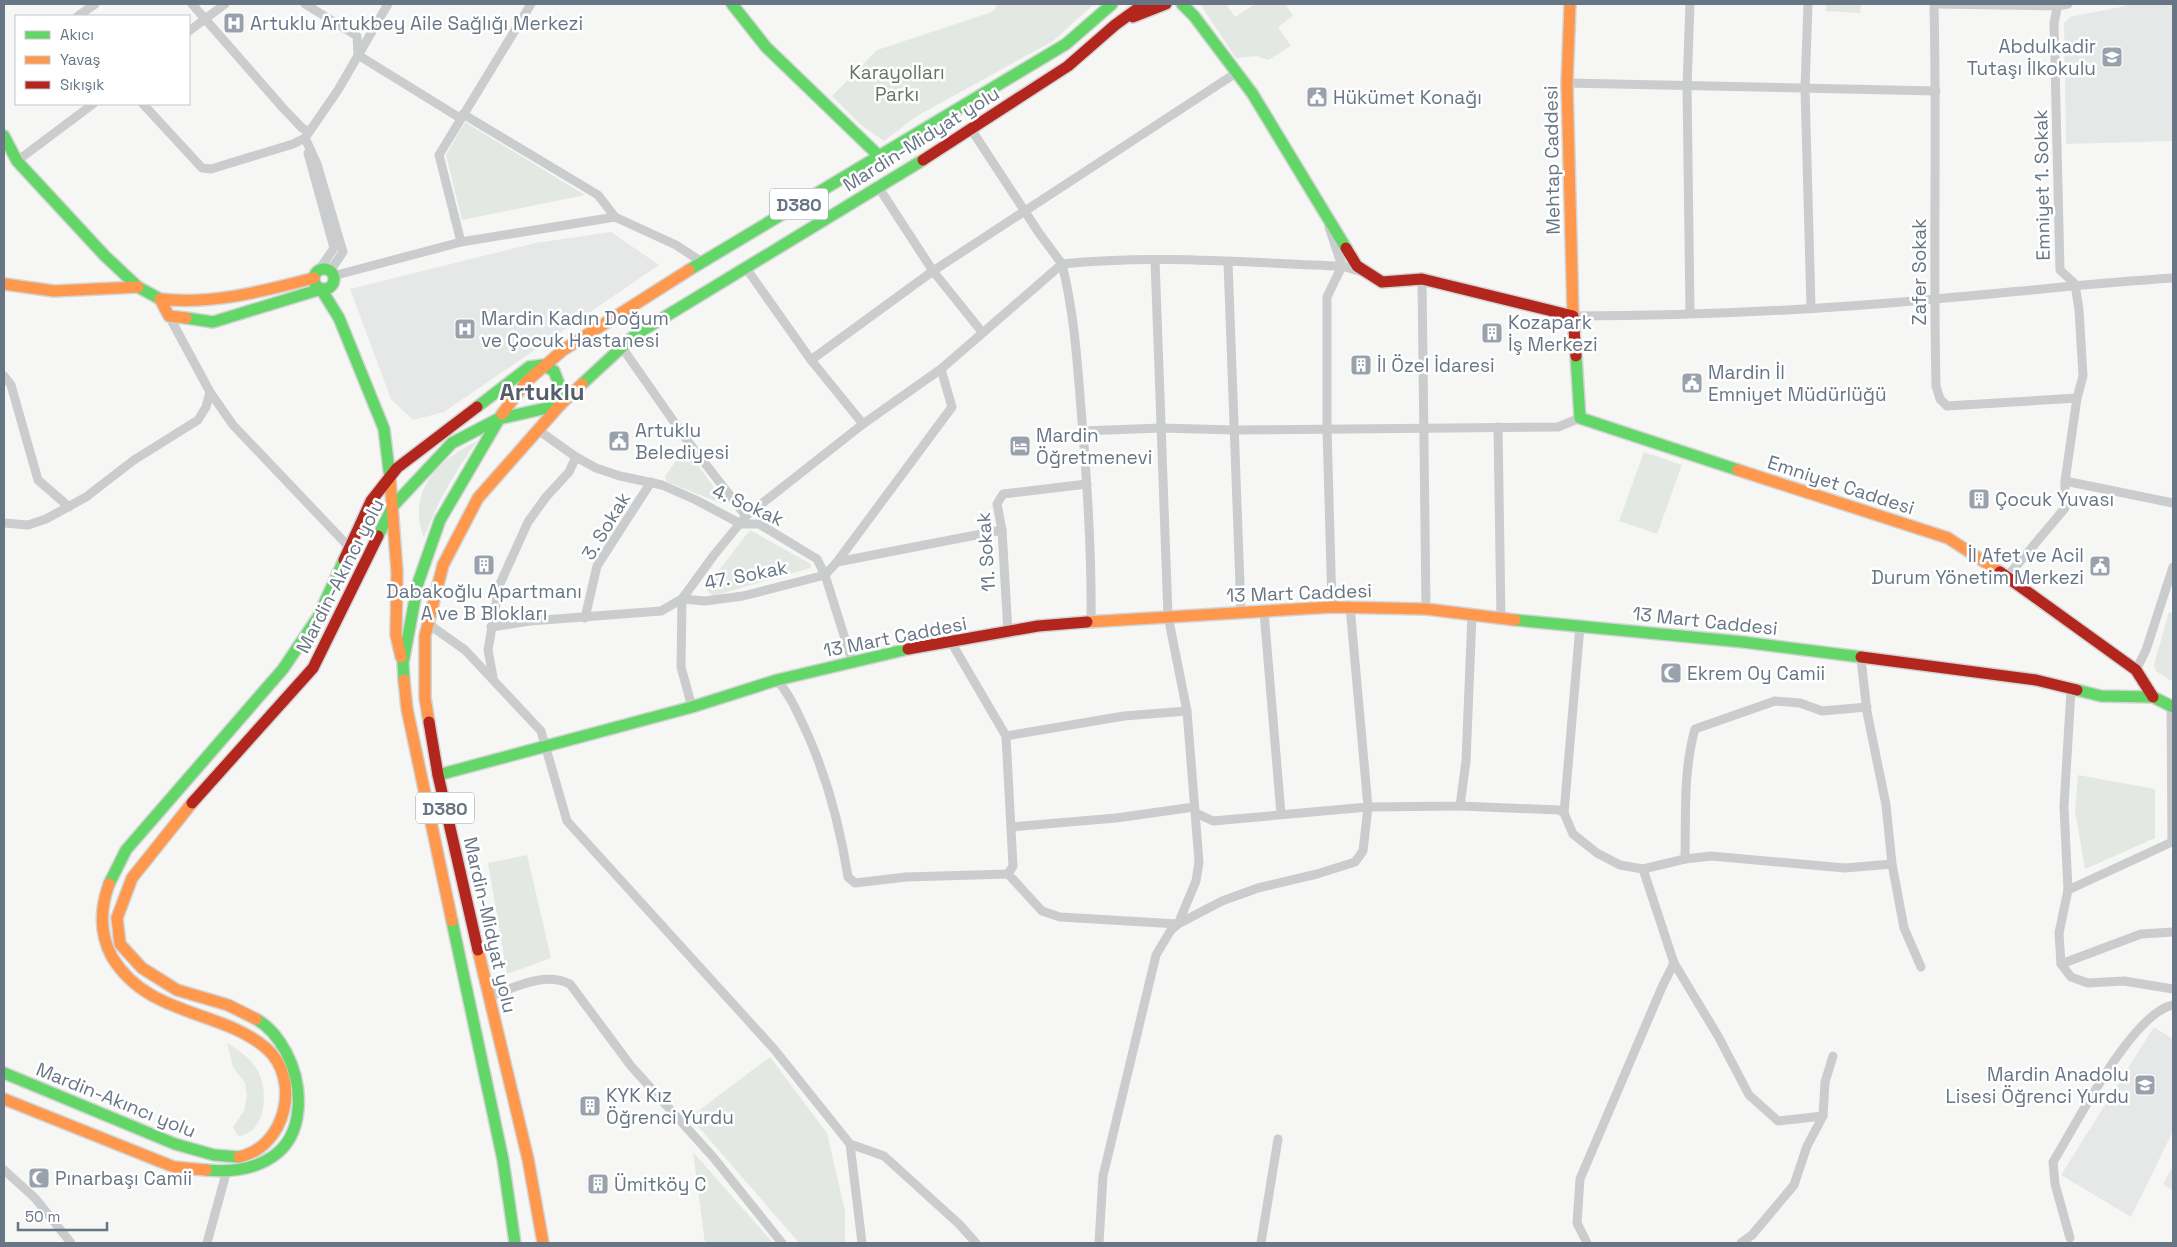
<svg xmlns="http://www.w3.org/2000/svg" width="2177" height="1247" font-family="'Space Grotesk',sans-serif">
<style>
.built{fill:#e6e8e8}
.green{fill:#e4e8e3}
.lines{fill:none;stroke-linecap:round;stroke-linejoin:round}
.fast-casing{stroke:#d3d4d5;stroke-width:14}
.slow-casing{stroke:#d3d4d5;stroke-width:14}
.jam-casing{stroke:#d3d4d5;stroke-width:14}
.street{stroke:#cbcccd;stroke-width:9}
.fast{stroke:#63d668;stroke-width:11}
.slow{stroke:#ff974d;stroke-width:11}
.jam{stroke:#b3261e;stroke-width:11}
.labels{text-anchor:middle;dominant-baseline:central;stroke-width:5;stroke-linejoin:round;paint-order:stroke}
.shield{fill:#fff;stroke:#959eaa;stroke-width:1}
.shield-label{font-size:18px;font-weight:bold;fill:#677585}
.poi-label{font-size:19px;fill:#677585;stroke:#fff;text-anchor:start}
.park-label{font-size:19px;fill:#657762;stroke:#fff}
.street-label{font-size:19px;fill:#677585;stroke:#fff}
.district-label{font-size:24px;font-weight:bold;fill:#555f6a;stroke:#fff}
</style>
<rect width="100%" height="100%" fill="#f6f6f5"/>
<g class="built">
<path d="M2127 4H2173V141L2066 144 2064 23 2070 17 2126 6Z"/>
<path d="M611 232 659 265 444 412 413 420 391 399 350 289 535 243Z"/>
<path d="M2154 1027 2173 1039V1131L2131 1217 2061 1175Z"/>
<path d="M2173 1166V1191L2163 1184Z"/>
</g>
<g class="green">
<path d="M998 4H1094L1053 41 917 116 884 141 861 125 832 96 877 50 992 12Z"/>
<path d="M1200 4H1226L1235 17 1255 4H1285L1293 16 1278 27 1291 46 1268 60 1256 56 1236 58Z"/>
<path d="M1826 4H1861L1860 13 1826 11Z"/>
<path d="M465 122 585 195 462 220 446 155Z"/>
<path d="M477 441C455 472 437 502 424 538 406 492 438 460 477 441Z"/>
<path d="M683 451H687L725 502 723 504 667 482 665 476Z"/>
<path d="M1644 452 1682 465 1657 534 1619 521Z"/>
<path d="M750 530 811 564 810 568 713 596 705 588Z"/>
<path d="M2169 612 2173 613V682L2156 671 2154 665Z"/>
<path d="M2078 775 2155 789V838L2085 869 2075 811Z"/>
<path d="M527 855 551 958 507 974 488 863Z"/>
<path d="M227 1043C237 1049 247 1056 254 1065 270 1085 268 1134 238 1136L233 1127 244 1111 247 1096 245 1083 233 1067Z"/>
<path d="M770 1057 827 1133 845 1211V1243H799L690 1117Z"/>
<path d="M693 1152 773 1243H705Z"/>
</g>
<g class="lines">
<g class="fast-casing">
<g id="fast">
<path d="M732 4 766 47 879 156"/>
<path d="M1182 4 1194 16 1252 93 1346 248"/>
<path d="M4 136 17 161 105 256 138 287 160 299"/>
<circle cx="324" cy="279" r="10"/>
<path d="M689 270 1066 44 1112 4"/>
<path d="M186 318 213 322 321 289 339 318 384 429 390 478"/>
<path d="M1576 356 1580 418 1738 470"/>
<path d="M582 384 635 335 923 160"/>
<path d="M378 536 393 506 452 443 498 419 560 405 561 389 554 371 543 365 529 367 477 407"/>
<path d="M1515 620 1743 642 1861 657"/>
<path d="M404 680 403 663 418 583 440 520 502 414"/>
<path d="M2077 690 2101 696 2153 697 2173 707"/>
<path d="M438 775 692 707 777 680 908 649"/>
<path d="M109 884 126 850 283 669 318 617 344 560"/>
<path d="M452 921 503 1160 515 1243"/>
<path d="M4 1073 175 1144 214 1155 239 1157"/>
<path d="M206 1170C228 1172 253 1170 272 1157 306 1135 303 1084 286 1052 279 1039 269 1026 256 1019"/>
</g>
</g>
<g class="slow-casing">
<g id="slow">
<path d="M1570 4 1567 83 1573 316"/>
<path d="M4 284 54 291 138 287"/>
<path d="M186 318 169 316 160 299C213 305 263 291 314 278"/>
<path d="M502 414 526 382 563 350 689 270"/>
<path d="M1738 470 1948 538 2000 572"/>
<path d="M390 478 397 572 396 635 401 657"/>
<path d="M1087 622 1332 607 1426 609 1515 620"/>
<path d="M404 680 407 709 452 921"/>
<path d="M429 722 425 698V636L443 565 478 498 560 405 582 384"/>
<path d="M192 803 132 878 117 918 120 944 142 968 177 990 228 1005 256 1019"/>
<path d="M109 884C100 909 99 933 112 957 148 1017 220 1009 266 1048 302 1079 286 1147 239 1157"/>
<path d="M478 950 528 1159 543 1243"/>
<path d="M4 1099 174 1167 206 1170"/>
</g>
</g>
<g class="jam-casing">
<g id="jam">
<path d="M1133 17 1166 4"/>
<path d="M923 160 1068 66 1115 25 1144 4"/>
<path d="M1346 248 1357 266 1382 282 1422 279 1573 316 1576 356"/>
<path d="M344 560 371 501 397 468 477 407"/>
<path d="M2000 572 2136 670 2153 697"/>
<path d="M908 649 1038 626 1087 622"/>
<path d="M1861 657 2036 680 2077 690"/>
<path d="M429 722 438 775 478 950"/>
<path d="M192 803 313 668 378 536"/>
</g>
</g>
<g class="street">
<path d="M192 4 283 108 302 128 309 132"/>
<path d="M305 4 357 36 358 55 460 118"/>
<path d="M1690 4 1687 86 1690 313"/>
<path d="M1808 4 1805 88 1811 307"/>
<path d="M1934 4C1937 131 1933 258 1936 386L1940 399 1947 406 2077 398"/>
<path d="M1935 4 2058 6 2068 4"/>
<path d="M78 16 95 4"/>
<path d="M189 31 225 4"/>
<path d="M1567 83 1936 91"/>
<path d="M143 104 202 168 211 169 293 144 305 138 338 90 388 4"/>
<path d="M463 114 598 195 615 217 676 245 702 262"/>
<path d="M971 129 1039 233 1062 264C1155 254 1249 263 1342 266L1362 272"/>
<path d="M305 138 317 164 343 252 330 271"/>
<path d="M308 153 334 248 319 270"/>
<path d="M17 161 93 104"/>
<path d="M879 188 933 271 982 332"/>
<path d="M1329 227 1342 266 1327 297V428L1332 607"/>
<path d="M461 242 439 155 531 4"/>
<path d="M1228 262 1241 612"/>
<path d="M746 268 811 360 863 424"/>
<path d="M333 276 461 242 615 217"/>
<path d="M1422 279 1426 609"/>
<path d="M169 316 210 392 233 425 350 548"/>
<path d="M1573 316C1693 316 1816 310 1936 299 2015 292 2094 283 2173 278"/>
<path d="M621 346 686 439 746 516"/>
<path d="M811 360 933 271 1236 73"/>
<path d="M4 376 11 385 38 480 69 507"/>
<path d="M1498 427 1501 619"/>
<path d="M538 430 576 457 596 468 620 476 662 485 696 500 741 524H759L817 559 825 575 852 661"/>
<path d="M1082 431 1161 428 1234 430 1558 427 1580 418"/>
<path d="M2065 481 2173 503"/>
<path d="M4 523 28 525 46 519 86 497 134 460 198 420 206 407 210 392"/>
<path d="M837 562 952 407 941 369"/>
<path d="M2007 577 2065 508V481L2077 398 2083 376 2079 310 2075 284 2060 270 2054 23 2058 4"/>
<path d="M1264 612 1281 814"/>
<path d="M585 618 597 566 651 482"/>
<path d="M427 623 465 650 541 731 567 821 774 1049 850 1144 862 1243"/>
<path d="M491 627 530 621 661 611 682 599 705 601 743 596 825 575 837 562 1002 530"/>
<path d="M1008 633 1002 530 997 504 1003 494 1087 484"/>
<path d="M1861 659 1867 712 1886 805 1892 864 1904 928 1921 967"/>
<path d="M2136 670 2146 650 2173 567"/>
<path d="M493 677 488 650 499 586 528 522 546 497 569 472 576 457"/>
<path d="M777 680C791 696 798 714 807 733 828 780 840 826 848 877L855 883 906 877 1008 874 1013 866 1006 736 951 642"/>
<path d="M2071 690 2064 807 2068 890 2059 933 2061 964 2071 977 2088 983 2124 981 2173 989"/>
<path d="M692 707 681 667 682 599 714 555 746 516 863 424 941 369 1062 264C1076 320 1078 376 1083 433 1088 496 1092 559 1091 622"/>
<path d="M1006 736 1124 716 1187 711"/>
<path d="M1460 806 1559 810 1564 813 1573 834 1597 853 1620 865 1643 869 1685 859 1711 856 1845 868 1892 864"/>
<path d="M1196 813 1213 821 1368 807 1460 806 1466 761 1472 615"/>
<path d="M1564 813 1580 626"/>
<path d="M1011 827 1116 818 1194 807"/>
<path d="M1685 859C1686 816 1683 771 1695 729L1775 701 1800 703 1822 711 1867 707"/>
<path d="M1008 874 1042 911 1060 917 1178 924 1222 901 1258 888 1317 874 1355 862 1363 851 1368 807 1350 606"/>
<path d="M2068 890 2172 842 2171 705"/>
<path d="M1674 963 1718 1036 1749 1095 1778 1121 1823 1116"/>
<path d="M2061 964 2141 934 2173 932"/>
<path d="M488 997C514 988 543 971 570 984L631 1066 713 1157 782 1243"/>
<path d="M850 1144 884 1156 959 1224 976 1243"/>
<path d="M4 1170 35 1198 71 1243"/>
<path d="M2070 1238 2055 1184 2053 1162C2076 1125 2132 1013 2173 1005"/>
<path d="M207 1243 227 1170"/>
<path d="M1099 1243 1103 1176 1156 955 1171 930 1178 924 1196 881 1199 862 1187 711 1168 616 1155 260"/>
<path d="M1261 1243 1278 1139"/>
<path d="M1587 1243 1577 1223 1580 1179 1662 987 1674 963 1643 869"/>
<path d="M1741 1243 1752 1235 1794 1185 1807 1146 1823 1116 1825 1082 1833 1056"/>
</g>
<use href="#fast" class="fast"/>
<use href="#slow" class="slow"/>
<use href="#jam" class="jam"/>
</g>
<defs>
<g id="hospital-square" transform="scale(1.125)"><rect x="-9" y="-9" width="18" height="18" rx="4" fill="#99a2ac" stroke="#fff"/><path d="M-5-5h3v3.5h4V-5h3V5h-3V1.5h-4V5h-3Z" fill="#fff"/></g>
<g id="school-square" transform="scale(1.125)"><rect x="-9" y="-9" width="18" height="18" rx="4" fill="#99a2ac" stroke="#fff"/><path d="M0-5L7-2L0 1L-7-2ZM-4 1L0 2.5L4 1V4Q0 6-4 4Z" fill="#fff"/></g>
<g id="civic-square" transform="scale(1.125)"><rect x="-9" y="-9" width="18" height="18" rx="4" fill="#99a2ac" stroke="#fff"/><path d="M-.6-6.5H3V-4.5H.6V-3L4-1V1h2V6H-6V1h2V-1L-.6-3ZM-1.2 2.5V6h2.4V2.5Z" fill="#fff"/></g>
<g id="building-square" transform="scale(1.125)"><rect x="-9" y="-9" width="18" height="18" rx="4" fill="#99a2ac" stroke="#fff"/><path d="M-4-6H4V6H1V3H-1V6H-4ZM-2.5-4.3h1.7v1.8h-1.7ZM.8-4.3h1.7v1.8H.8ZM-2.5-1h1.7V.8h-1.7ZM.8-1h1.7V.8H.8Z" fill="#fff"/></g>
<g id="hotel-square" transform="scale(1.125)"><rect x="-9" y="-9" width="18" height="18" rx="4" fill="#99a2ac" stroke="#fff"/><path d="M-6-4.5h1.5V1H6V5H4.5V3h-9V5H-6ZM-4 0a1.8 1.8 0 1 1 3.6 0ZM.5 0V-2.5h3Q6-2.5 6 0Z" fill="#fff"/></g>
<g id="mosque-square" transform="scale(1.125)"><rect x="-9" y="-9" width="18" height="18" rx="4" fill="#99a2ac" stroke="#fff"/><path d="M3.5-4.9A6 6 0 1 0 3.5 4.9A5 5 0 1 1 3.5-4.9Z" fill="#fff"/></g>
</defs>
<g fill-rule="evenodd">
<use href="#hospital-square" x="234" y="23"/>
<use href="#school-square" x="2112" y="57"/>
<use href="#civic-square" x="1317" y="97"/>
<use href="#hospital-square" x="465" y="329"/>
<use href="#building-square" x="1492" y="333"/>
<use href="#building-square" x="1361" y="365"/>
<use href="#civic-square" x="1692" y="383"/>
<use href="#civic-square" x="619" y="441"/>
<use href="#hotel-square" x="1020" y="446"/>
<use href="#building-square" x="1979" y="499"/>
<use href="#building-square" x="484" y="565"/>
<use href="#civic-square" x="2100" y="566"/>
<use href="#mosque-square" x="1671" y="673"/>
<use href="#school-square" x="2145" y="1085"/>
<use href="#building-square" x="590" y="1106"/>
<use href="#mosque-square" x="39" y="1178"/>
<use href="#building-square" x="598" y="1184"/>
</g>
<g class="labels">
<g class="shield">
<rect x="770" y="188.5" width="58" height="31" rx="4"/>
<rect x="416" y="792.5" width="58" height="31" rx="4"/>
</g>
<g class="shield-label">
<text x="799" y="204">D380</text>
<text x="445" y="808">D380</text>
</g>
<g class="poi-label">
<text x="250" y="23">Artuklu Artukbey Aile Sağlığı Merkezi</text>
<text x="2096" y="46" text-anchor="end">Abdulkadir<tspan x="2096" dy="22">Tutaşı İlkokulu</tspan></text>
<text x="1333" y="97">Hükümet Konağı</text>
<text x="481" y="318">Mardin Kadın Doğum<tspan x="481" dy="22">ve Çocuk Hastanesi</tspan></text>
<text x="1508" y="322">Kozapark<tspan x="1508" dy="22">İş Merkezi</tspan></text>
<text x="1377" y="365">İl Özel İdaresi</text>
<text x="1708" y="372">Mardin İl<tspan x="1708" dy="22">Emniyet Müdürlüğü</tspan></text>
<text x="635" y="430">Artuklu<tspan x="635" dy="22">Belediyesi</tspan></text>
<text x="1036" y="435">Mardin<tspan x="1036" dy="22">Öğretmenevi</tspan></text>
<text x="1995" y="499">Çocuk Yuvası</text>
<text x="2084" y="555" text-anchor="end">İl Afet ve Acil<tspan x="2084" dy="22">Durum Yönetim Merkezi</tspan></text>
<text x="484" y="591" text-anchor="middle">Dabakoğlu Apartmanı<tspan x="484" dy="22">A ve B Blokları</tspan></text>
<text x="1687" y="673">Ekrem Oy Camii</text>
<text x="2129" y="1074" text-anchor="end">Mardin Anadolu<tspan x="2129" dy="22">Lisesi Öğrenci Yurdu</tspan></text>
<text x="606" y="1095">KYK Kız<tspan x="606" dy="22">Öğrenci Yurdu</tspan></text>
<text x="55" y="1178">Pınarbaşı Camii</text>
<text x="614" y="1184">Ümitköy C</text>
</g>
<g class="park-label">
<text x="897" y="72">Karayolları<tspan x="897" dy="22">Parkı</tspan></text>
</g>
<g class="street-label">
<text transform="translate(921 139) rotate(-32)">Mardin-Midyat yolu</text>
<text transform="translate(1552 160) rotate(-91)">Mehtap Caddesi</text>
<text transform="translate(2042 185) rotate(-91)">Emniyet 1. Sokak</text>
<text transform="translate(1919 272) rotate(-90)">Zafer Sokak</text>
<text transform="translate(1841 485) rotate(18)">Emniyet Caddesi</text>
<text transform="translate(748 505) rotate(24)">4. Sokak</text>
<text transform="translate(606 526) rotate(-59)">3. Sokak</text>
<text transform="translate(986 552) rotate(-94)">11. Sokak</text>
<text transform="translate(746 575) rotate(-11)">47. Sokak</text>
<text transform="translate(340 576) rotate(-63)">Mardin-Akıncı yolu</text>
<text transform="translate(1299 593) rotate(-2)">13 Mart Caddesi</text>
<text transform="translate(1705 621) rotate(6)">13 Mart Caddesi</text>
<text transform="translate(895 637) rotate(-11)">13 Mart Caddesi</text>
<text transform="translate(490 925) rotate(77)">Mardin-Midyat yolu</text>
<text transform="translate(116 1100) rotate(22)">Mardin-Akıncı yolu</text>
</g>
<g class="district-label">
<text x="542" y="391">Artuklu</text>
</g>
</g>
<rect width="2177" height="1247" fill="none" stroke="#677585" stroke-width="10"/>
<rect x="15" y="15" width="175" height="90" fill="#ffffff" stroke="#c2c8ce"/>
<rect x="25" y="31" width="25" height="8" fill="#63d668" stroke="#c2c8ce"/>
<text x="60" y="40" font-size="15" fill="#677585">Akıcı</text>
<rect x="25" y="56" width="25" height="8" fill="#ff974d" stroke="#c2c8ce"/>
<text x="60" y="65" font-size="15" fill="#677585">Yavaş</text>
<rect x="25" y="81" width="25" height="8" fill="#b3261e" stroke="#c2c8ce"/>
<text x="60" y="90" font-size="15" fill="#677585">Sıkışık</text>
<path d="M18 1222v8h89v-8" fill="none" stroke="#677585" stroke-width="2.5"/>
<text x="25" y="1222" font-size="15" fill="#677585" stroke="#ffffff" stroke-width="4" paint-order="stroke">50 m</text>
</svg>
